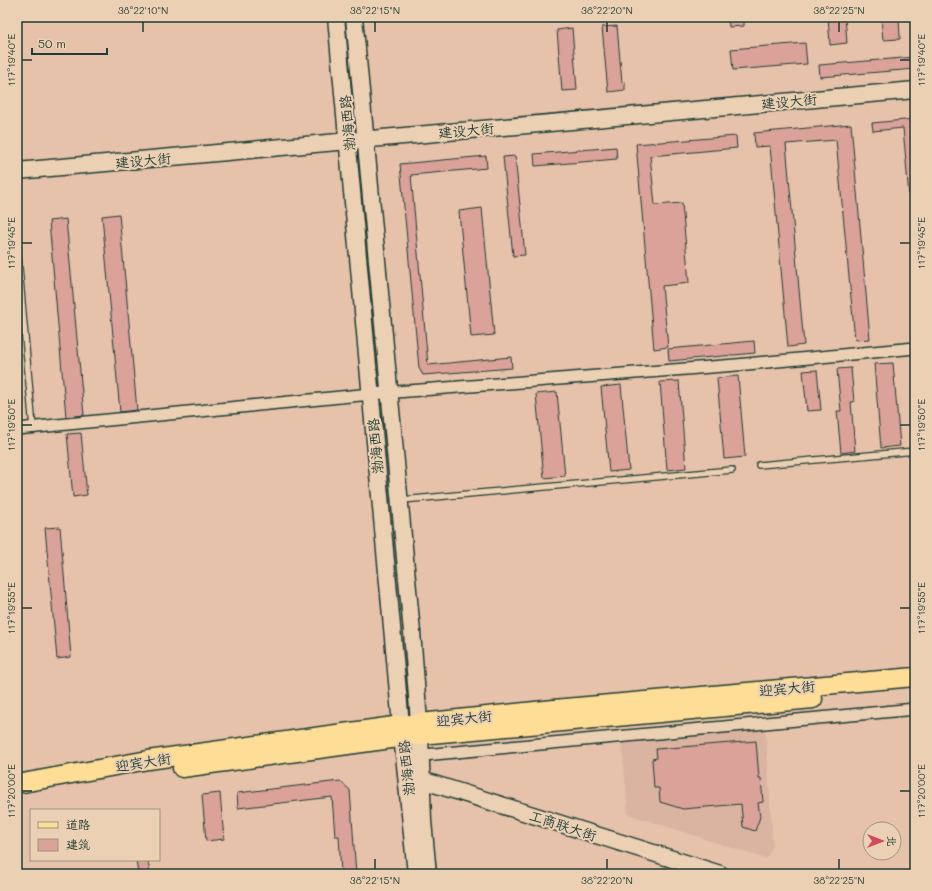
<svg xmlns="http://www.w3.org/2000/svg" width="932" height="891" font-family="Mali,'LXGW WenKai TC',sans-serif">
<style>
.built{fill:#dbb3a1}
.building{fill:#dba299;stroke:#1f3d34}
.lines{fill:none;stroke-linecap:round;stroke-linejoin:round}
.lane-casing{stroke:#1f3d34;stroke-width:8}
.street-casing{stroke:#1f3d34;stroke-width:14}
.secondary-casing{stroke:#1f3d34;stroke-width:19}
.primary-casing{stroke:#1f3d34;stroke-width:21}
.lane{stroke:#ecd0b3;stroke-width:5.5}
.street{stroke:#ecd0b3;stroke-width:11}
.secondary{stroke:#ecd0b3;stroke-width:16}
.primary{stroke:#fedd96;stroke-width:18}
.ticks{fill:none;stroke:#1f3d34;stroke-width:1.5}
.labels{text-anchor:middle;dominant-baseline:central;stroke-width:4;stroke-linejoin:round;paint-order:stroke}
.street-label{font-size:14px;fill:#1f3d34;stroke:#ecd0b3}
.neatline{fill:none;stroke:#1f3d34;stroke-width:1.5}
.ticks-label{font-size:10px;text-anchor:middle;fill:#1f3d34}
</style>
<rect width="100%" height="100%" fill="#e7c2ab"/>
<filter id="ink" filterUnits="userSpaceOnUse"><feTurbulence type="fractalNoise" baseFrequency=".025" numOctaves="2"/><feDisplacementMap in="SourceGraphic" scale="8" xChannelSelector="R" yChannelSelector="G"/><feConvolveMatrix kernelMatrix="1 2 1 2 8 2 1 2 1" color-interpolation-filters="sRGB"/></filter>
<g filter="url(#ink)">
<path class="built" d="M765 721 773 846 766 859 628 814 621 733Z"/>
<g class="building">
<path d="M728 17H744V26L729 27Z"/>
<path d="M828 17H845L847 43 830 45Z"/>
<path d="M881 17H899L900 39 883 40Z"/>
<path d="M617 26 622 83 625 82V90L608 92 602 27Z"/>
<path d="M572 28 577 90 562 91 557 30Z"/>
<path d="M805 43 807 64 733 70 731 49Z"/>
<path d="M915 57V69L820 77 819 65Z"/>
<path d="M915 119V195L909 196 903 128 873 131 872 123Z"/>
<path d="M851 124 870 339 855 340 836 140 786 144 804 345 788 347 770 146 755 147 754 133Z"/>
<path d="M736 136 737 148 650 156 655 205 682 203 689 283 662 286 668 347 654 349 636 144Z"/>
<path d="M616 147 617 159 535 166 534 154Z"/>
<path d="M486 156 487 168 411 175 428 365 511 357 512 368 423 375 419 368 400 164Z"/>
<path d="M515 156 525 255 513 256 503 157Z"/>
<path d="M482 208 494 335 471 337 459 211Z"/>
<path d="M119 214 137 410 120 412 102 216Z"/>
<path d="M66 219 84 415 66 417 49 221Z"/>
<path d="M754 341 755 353 669 361 668 349Z"/>
<path d="M893 363 900 446 881 448 874 364Z"/>
<path d="M851 368 854 402H851L855 451 841 453 837 411H841L837 369Z"/>
<path d="M817 370 821 410 807 411 803 371Z"/>
<path d="M738 376 745 457 724 459 717 378Z"/>
<path d="M679 381 686 468 667 470 660 382Z"/>
<path d="M621 385 629 470 609 472 601 387Z"/>
<path d="M557 392 565 476 544 478 536 394Z"/>
<path d="M81 433 87 495 73 497 67 434Z"/>
<path d="M60 527 71 657 57 659 45 528Z"/>
<path d="M756 741 759 778H761L763 802 758 803 760 817 755 831 743 827 741 804 683 809 660 802 659 788H654L652 759 657 758 656 749Z"/>
<path d="M340 781 350 790 356 874H341L339 836H335L332 797 238 808 237 793Z"/>
<path d="M220 793 224 839 206 841 202 795Z"/>
<path d="M136 860H148L150 874H138Z"/>
</g>
<g class="lines">
<g class="lane-casing">
<g id="lane">
<path d="M17 245 33 428"/>
<path d="M759 465 915 451"/>
<path d="M402 500 732 470"/>
</g>
</g>
<g class="street-casing">
<g id="street">
<path d="M17 429 371 394 736 365 915 348"/>
<path d="M413 756 915 709"/>
</g>
</g>
<g class="secondary-casing">
<g id="secondary">
<path d="M336 17 401 725 416 874"/>
<path d="M354 17 412 632 420 735 423 821 428 874"/>
<path d="M17 171 915 90"/>
<path d="M412 777 720 874"/>
</g>
</g>
<g class="primary-casing">
<g id="primary">
<path d="M182 768 420 735 813 699"/>
<path d="M17 784 148 760 401 725 554 709 915 677"/>
</g>
</g>
<use href="#lane" class="lane"/>
<use href="#street" class="street"/>
<use href="#secondary" class="secondary"/>
<use href="#primary" class="primary"/>
</g>
</g>
<path class="ticks" d="M143 22V32M375 22V32M607 22V32M839 22V32M22 60H32M900 60H910M22 243H32M900 243H910M22 425H32M900 425H910M22 608H32M900 608H910M22 791H32M900 791H910M375 859V869M607 859V869M839 859V869"/>
<g class="labels">
<g class="street-label">
<text transform="translate(789 101) rotate(-5)">建设大街</text>
<text transform="translate(347 123) rotate(-95)">渤海西路</text>
<text transform="translate(466 130) rotate(-5)">建设大街</text>
<text transform="translate(143 160) rotate(-5)">建设大街</text>
<text transform="translate(375 446) rotate(-95)">渤海西路</text>
<text transform="translate(787 688) rotate(-5)">迎宾大街</text>
<text transform="translate(464 718) rotate(-6)">迎宾大街</text>
<text transform="translate(143 762) rotate(-9)">迎宾大街</text>
<text transform="translate(406 768) rotate(-96)">渤海西路</text>
<text transform="translate(563 825) rotate(18)">工商联大街</text>
</g>
</g>
<rect width="932" height="891" fill="none" stroke="#ecd0b3" stroke-width="44"/>
<rect x="30" y="809" width="130" height="52" fill="#ecd0b3" stroke="#9a9580"/>
<rect x="38" y="822" width="20" height="6" fill="#fedd96" stroke="#9a9580"/>
<text x="66" y="829" font-size="12" fill="#1f3d34">道路</text>
<rect x="38" y="839" width="20" height="12" fill="#dba299" stroke="#9a9580"/>
<text x="66" y="849" font-size="12" fill="#1f3d34">建筑</text>
<g transform="translate(882 841) rotate(90)"><circle r="19" fill="#ecd0b3" stroke="#9a9580"/>
<path d="M0-3L7 15L0 10L-7 15Z" fill="#d1495b"/>
<text y="-6" font-size="11" font-weight="bold" text-anchor="middle" fill="#1f3d34">北</text>
</g>
<path d="M32 48v6h75v-6" fill="none" stroke="#1f3d34" stroke-width="2"/>
<text x="38" y="48" font-size="12" fill="#1f3d34" stroke="#ecd0b3" stroke-width="3" paint-order="stroke">50 m</text>
<rect x="22" y="22" width="888" height="847" class="neatline"/>
<g class="ticks-label">
<text x="143" y="14">38°22'10"N</text>
<text x="375" y="14">38°22'15"N</text>
<text x="607" y="14">38°22'20"N</text>
<text x="839" y="14">38°22'25"N</text>
<text transform="translate(921 60) rotate(-90)" y="4">117°19'40"E</text>
<text transform="translate(11 60) rotate(-90)" y="4">117°19'40"E</text>
<text transform="translate(921 243) rotate(-90)" y="4">117°19'45"E</text>
<text transform="translate(11 243) rotate(-90)" y="4">117°19'45"E</text>
<text transform="translate(921 425) rotate(-90)" y="4">117°19'50"E</text>
<text transform="translate(11 425) rotate(-90)" y="4">117°19'50"E</text>
<text transform="translate(921 608) rotate(-90)" y="4">117°19'55"E</text>
<text transform="translate(11 608) rotate(-90)" y="4">117°19'55"E</text>
<text transform="translate(921 791) rotate(-90)" y="4">117°20'00"E</text>
<text transform="translate(11 791) rotate(-90)" y="4">117°20'00"E</text>
<text x="375" y="884">38°22'15"N</text>
<text x="607" y="884">38°22'20"N</text>
<text x="839" y="884">38°22'25"N</text>
</g>
</svg>
